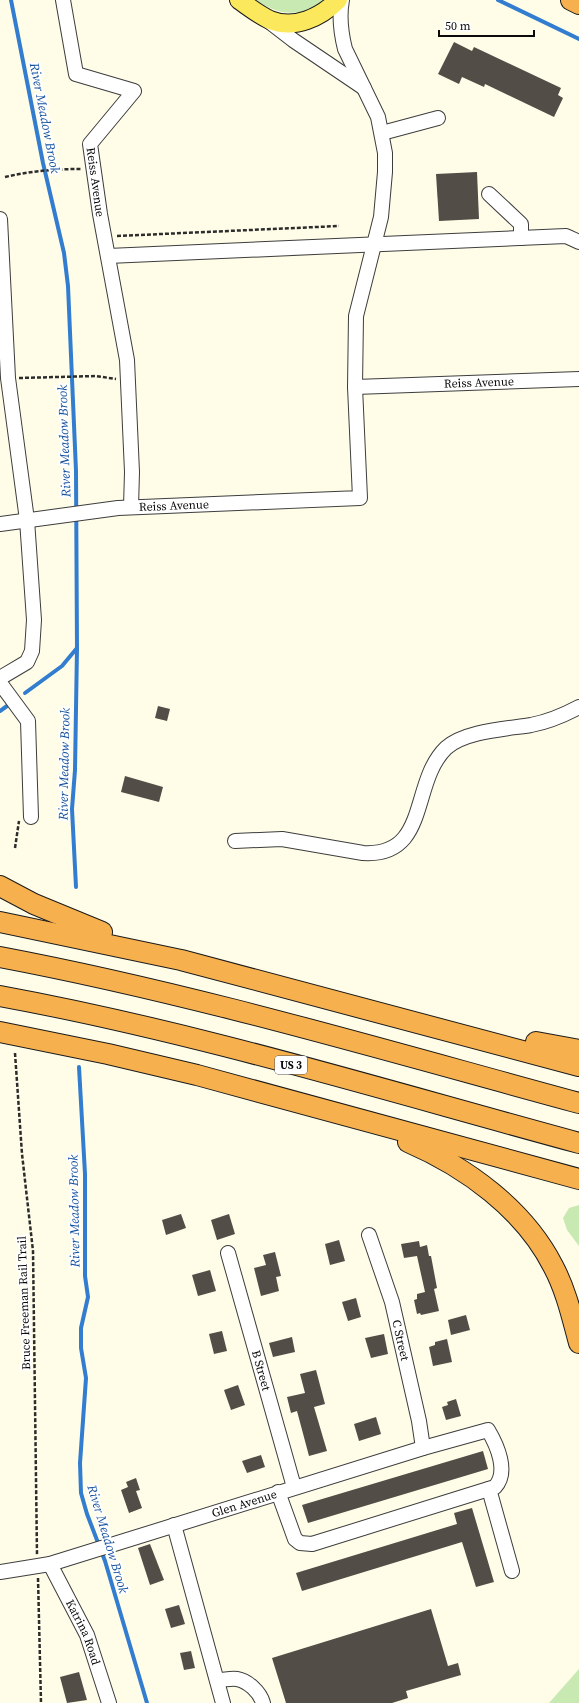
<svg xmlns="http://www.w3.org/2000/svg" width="579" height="1703" font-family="'Source Serif 4',serif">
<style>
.green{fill:#c8e9b2}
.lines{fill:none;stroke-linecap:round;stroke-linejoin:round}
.stream{stroke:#327dcf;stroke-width:4}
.building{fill:#534d47}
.minor-casing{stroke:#3d3d3d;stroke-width:16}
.major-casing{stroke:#1b1b1b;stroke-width:20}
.highway-casing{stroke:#1b1b1b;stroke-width:22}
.path{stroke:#2c2c2c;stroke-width:2.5;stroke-dasharray:4 2;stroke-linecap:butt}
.minor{stroke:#fff;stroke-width:14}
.major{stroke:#fbe85c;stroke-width:18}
.highway{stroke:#f7b04e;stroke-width:20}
.labels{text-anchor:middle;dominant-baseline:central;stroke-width:4;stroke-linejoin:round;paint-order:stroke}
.shield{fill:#fff;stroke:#545454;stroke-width:1}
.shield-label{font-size:11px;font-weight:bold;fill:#0a0a0a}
.street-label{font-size:12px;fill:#0a0a0a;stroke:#fff}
.water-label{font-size:13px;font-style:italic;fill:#13509d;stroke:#fff}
</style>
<rect width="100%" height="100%" fill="#fffde8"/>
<g class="green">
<path d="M256 0H324C300 18 280 16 256 0Z"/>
<path d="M579 1205V1246L567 1230 563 1218 569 1208Z"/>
<path d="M579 1669V1703H549Z"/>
</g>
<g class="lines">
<g class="stream">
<path d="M11 0 43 163 64 253 68 286 76 471 77 648 75 770 72 809 76 887"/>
<path d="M498 0 579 39"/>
<path d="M25 693 62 666 77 648"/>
<path d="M0 711 7 706"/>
<path d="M79 1067 85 1174V1276L88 1297 81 1328V1348L86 1378 80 1463 81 1493 87 1514 105 1561 147 1703"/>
</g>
</g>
<g class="building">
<path d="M454 42 472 51 474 47 561 88 558 95 563 98 554 117 485 84 484 87 462 77 459 84 438 74Z"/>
<path d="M477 172 479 219 439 221 436 174Z"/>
<path d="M158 706 170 709 167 721 155 718Z"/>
<path d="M125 776 163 787 159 802 121 792Z"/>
<path d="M181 1214 186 1228 166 1235 162 1220Z"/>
<path d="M229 1214 235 1234 217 1240 211 1220Z"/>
<path d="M339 1240 345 1261 330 1265 325 1244Z"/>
<path d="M419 1241 420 1247 427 1245 429 1256H431L437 1288 434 1289 439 1311 421 1315 420 1313 417 1314 414 1300 417 1299V1294L425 1292 417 1256 404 1258 401 1244Z"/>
<path d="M275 1252 281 1276 276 1277 279 1291 261 1296 254 1268 266 1265 263 1255Z"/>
<path d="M210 1270 216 1291 198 1296 192 1275Z"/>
<path d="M356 1298 361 1317 348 1321 342 1302Z"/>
<path d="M466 1315 470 1330 451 1335 448 1320Z"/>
<path d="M222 1331 227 1351 214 1354 209 1334Z"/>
<path d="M384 1334 388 1354 371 1358 365 1338Z"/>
<path d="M292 1337 295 1352 273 1357 269 1343Z"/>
<path d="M447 1339 452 1362 433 1366 429 1347 435 1345V1342Z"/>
<path d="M316 1370 325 1404 314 1407 327 1451 309 1456 297 1411 291 1413 287 1397 305 1393 300 1374Z"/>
<path d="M238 1385 245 1405 231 1410 224 1390Z"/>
<path d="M456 1399 461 1416 446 1420 442 1407 448 1405 447 1402Z"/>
<path d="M376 1417 381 1434 359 1441 354 1424Z"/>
<path d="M483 1451 488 1469 308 1523 302 1505Z"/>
<path d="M261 1455 265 1467 247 1473 242 1461Z"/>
<path d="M136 1478 140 1490 136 1491 142 1508 129 1513 121 1490 128 1487 126 1482Z"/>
<path d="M472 1508 494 1582 476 1587 462 1542 302 1591 296 1573 457 1524 454 1513Z"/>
<path d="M150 1544 164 1580 150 1585 138 1548Z"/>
<path d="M179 1605 185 1624 171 1628 165 1609Z"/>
<path d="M431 1609 448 1666 458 1663 461 1675 406 1691 408 1698 392 1703H286L272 1658Z"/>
<path d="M191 1651 195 1668 184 1670 180 1653Z"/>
<path d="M79 1672 87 1700 67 1703 60 1677Z"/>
</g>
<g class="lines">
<g class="minor-casing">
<g id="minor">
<path id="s1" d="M63 0 76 74 134 91 90 144 100 214 127 360 132 472 131 507"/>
<path d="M267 20 293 40 364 88"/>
<path d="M382 133 438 118"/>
<path d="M489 194 521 224V238"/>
<path d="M0 219 8 378 27 520 34 620 32 651 27 662 0 678"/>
<path d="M108 256 566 236 579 242"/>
<path id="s2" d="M355 387 579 379"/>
<path id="s3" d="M0 524 118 508 360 498 355 387 356 316 381 217 385 172V153L378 117 345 49C341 33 339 16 342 0"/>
<path d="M0 683 28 721 31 817"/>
<path d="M235 841 282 839 363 853C430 857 410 783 446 748 465 731 506 729 531 725 547 722 564 715 579 707"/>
<path id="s4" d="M369 1235 392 1302 419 1421 423 1448"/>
<path id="s5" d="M228 1253 294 1487"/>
<path d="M489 1489 512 1571"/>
<path d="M174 1525 223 1703"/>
<path id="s6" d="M50 1564 87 1635 109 1703"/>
<path id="s7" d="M0 1572 50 1564 423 1448 488 1430C497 1445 509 1472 495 1487L312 1544 300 1543 295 1539 278 1492"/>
<path d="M217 1680C224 1680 231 1678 237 1679 248 1681 260 1692 263 1703"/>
</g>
</g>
<g class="major-casing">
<path id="major" d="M239 0C249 7 259 15 270 20 295 30 321 17 338 0"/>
</g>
<g class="highway-casing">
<g id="highway">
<path d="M571 0 579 4"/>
<path d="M0 886 34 904 102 932"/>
<path d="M0 922 181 960 579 1066"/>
<path d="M0 957C196 994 387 1051 579 1103"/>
<path d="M0 996C196 1032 387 1091 579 1143"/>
<path d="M0 1032 108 1054 197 1075 579 1179"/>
<path d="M536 1042 579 1050"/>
<path d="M408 1142C466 1167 524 1209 553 1266 566 1290 572 1317 579 1343"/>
</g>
</g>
<g class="path">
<path d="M5 177C30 171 56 169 81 169"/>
<path d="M117 236 339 226"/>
<path d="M19 378 96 376 116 379"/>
<path d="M15 848 19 821"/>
<path d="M15 1053 22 1154 33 1251 37 1555"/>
<path d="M38 1578 41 1703"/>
</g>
<use href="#minor" class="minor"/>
<use href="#major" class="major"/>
<use href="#highway" class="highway"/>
</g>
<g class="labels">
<rect class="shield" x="275" y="1056" width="32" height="18" rx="3"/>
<g class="shield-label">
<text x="291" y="1065">US 3</text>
</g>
<g class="street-label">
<text stroke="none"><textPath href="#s1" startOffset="243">Reiss Avenue</textPath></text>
<text stroke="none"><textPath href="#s2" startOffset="124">Reiss Avenue</textPath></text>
<text stroke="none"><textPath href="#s3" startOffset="175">Reiss Avenue</textPath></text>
<text transform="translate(24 1303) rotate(-92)">Bruce Freeman Rail Trail</text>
<text stroke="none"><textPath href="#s4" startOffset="110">C Street</textPath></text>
<text stroke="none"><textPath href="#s5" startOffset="122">B Street</textPath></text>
<text stroke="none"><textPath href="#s7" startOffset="254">Glen Avenue</textPath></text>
<text stroke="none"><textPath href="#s6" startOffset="76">Katrina Road</textPath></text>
</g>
<g class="water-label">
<text transform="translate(45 118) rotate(79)">River Meadow Brook</text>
<text transform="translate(64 441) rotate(-92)">River Meadow Brook</text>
<text transform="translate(64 764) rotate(-89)">River Meadow Brook</text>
<text transform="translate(74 1211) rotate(-91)">River Meadow Brook</text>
<text transform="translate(108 1539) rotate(73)">River Meadow Brook</text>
</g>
</g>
<path d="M439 30v6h95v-6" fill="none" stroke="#0a0a0a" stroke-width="2"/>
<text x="445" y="30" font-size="12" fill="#0a0a0a" stroke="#ffffff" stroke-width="3" paint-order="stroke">50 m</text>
</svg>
